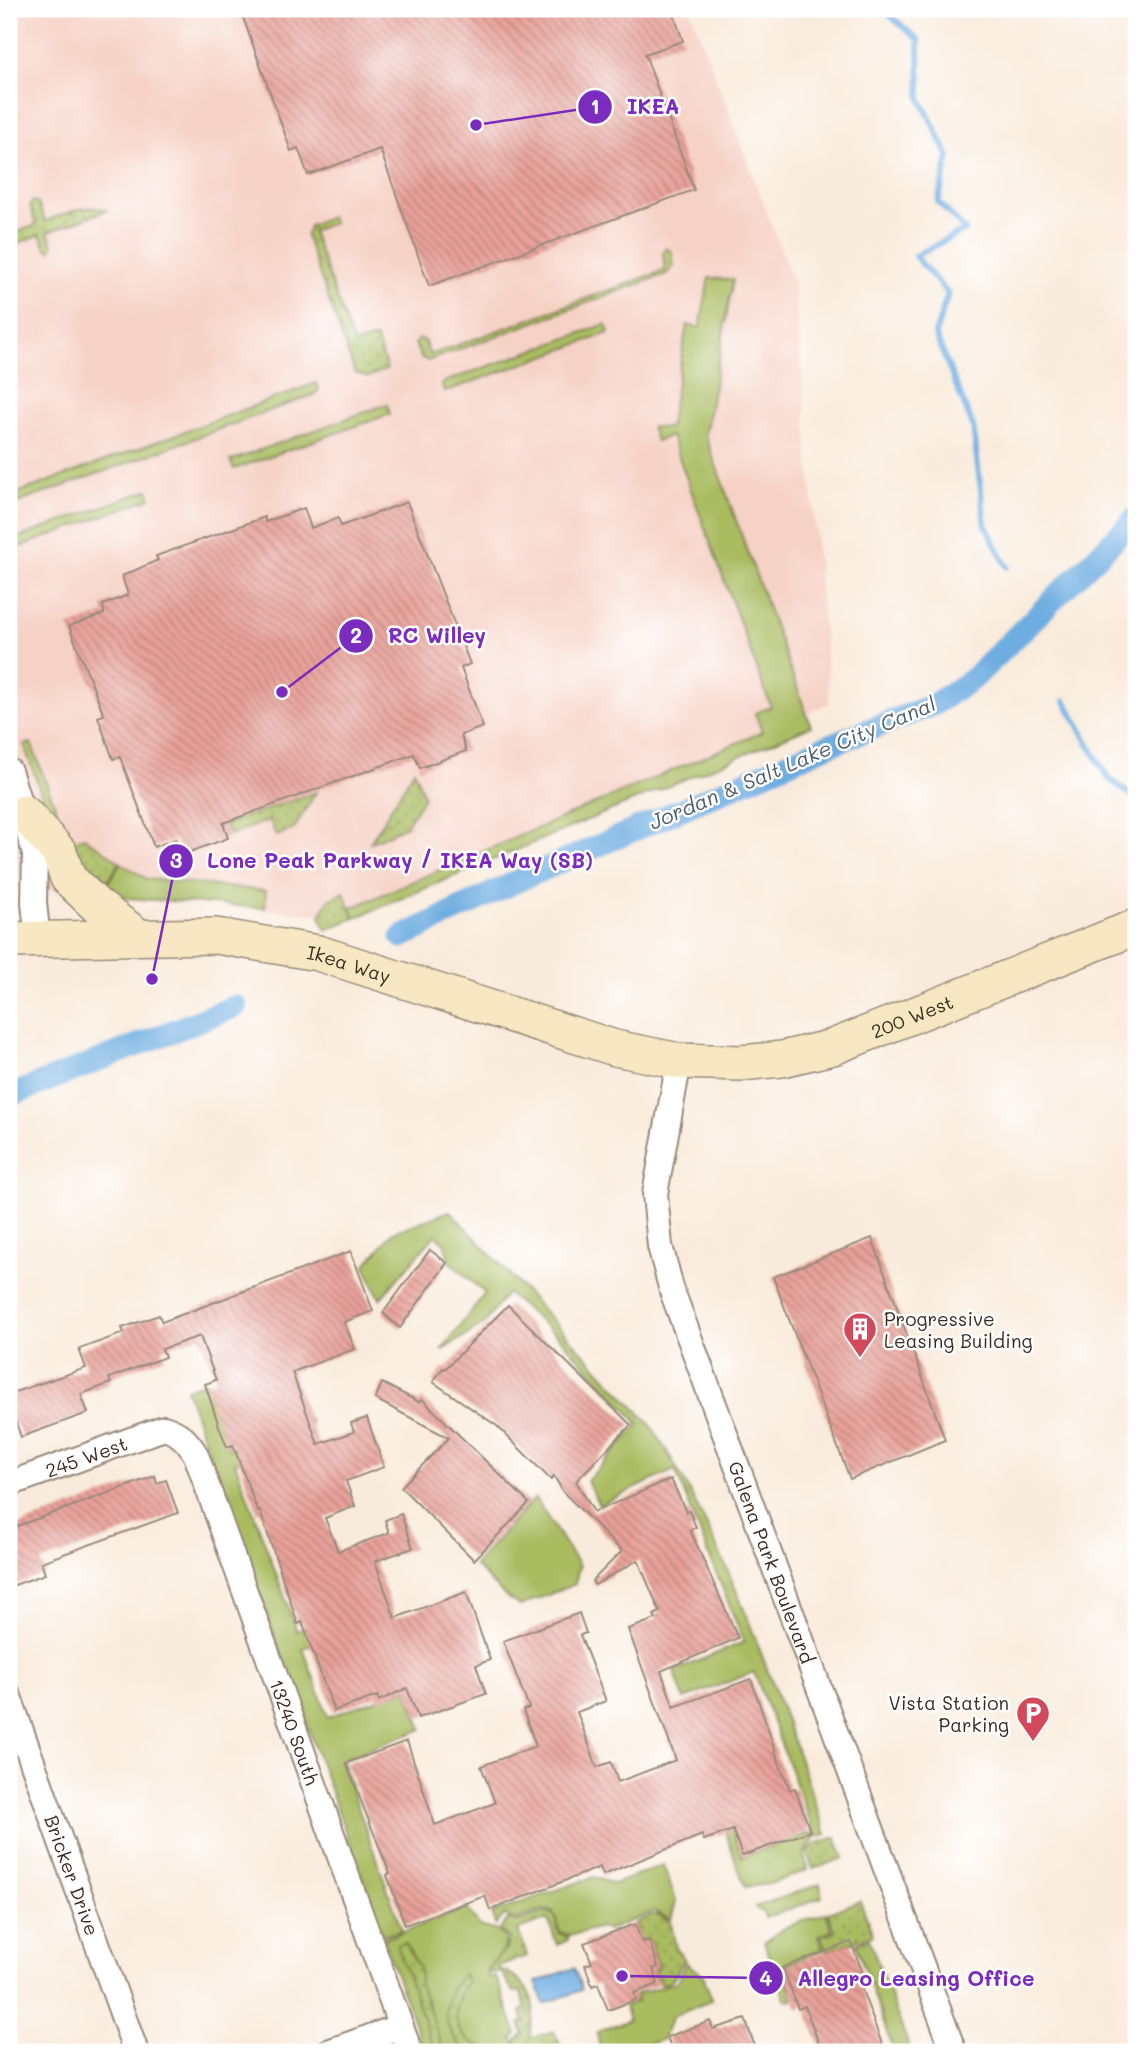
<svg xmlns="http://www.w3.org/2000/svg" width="1145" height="2061" font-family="Mali,sans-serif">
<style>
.built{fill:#f6d1c5}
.green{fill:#a9bc60;stroke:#72733f;stroke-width:2}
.garden{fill:url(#garden-dots);stroke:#72733f;stroke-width:2}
.water{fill:#6eade1;stroke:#546c80;stroke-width:2}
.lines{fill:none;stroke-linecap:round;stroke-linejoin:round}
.stream{stroke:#6eade1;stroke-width:6}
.canal{stroke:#6eade1;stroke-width:23}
.building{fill:url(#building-back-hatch)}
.street-casing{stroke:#9a8a7c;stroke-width:28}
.secondary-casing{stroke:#9a8a7c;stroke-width:38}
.street{stroke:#fff;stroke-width:24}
.secondary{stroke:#f7e8c3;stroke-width:35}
.labels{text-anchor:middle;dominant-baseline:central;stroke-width:5;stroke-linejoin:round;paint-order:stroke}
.street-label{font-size:19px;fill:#3b2a1e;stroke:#fff}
.poi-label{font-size:19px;fill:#3b2a1e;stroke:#fff;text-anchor:start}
.water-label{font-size:21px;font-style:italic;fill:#4f5e6c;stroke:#fff}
.leader{fill:none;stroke:#7b2cbf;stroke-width:2.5}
.callout-dot{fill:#7b2cbf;stroke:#fff;stroke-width:2.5}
.mark-label{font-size:21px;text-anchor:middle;font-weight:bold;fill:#fff}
.callout-label{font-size:21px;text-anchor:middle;font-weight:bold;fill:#7b2cbf;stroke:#fff;stroke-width:5;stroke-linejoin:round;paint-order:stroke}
</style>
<defs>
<pattern id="garden-dots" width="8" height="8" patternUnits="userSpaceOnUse" patternTransform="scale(1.75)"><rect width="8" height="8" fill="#a9bc60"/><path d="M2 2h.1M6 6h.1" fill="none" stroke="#8b994f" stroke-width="1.8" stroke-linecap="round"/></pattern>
<pattern id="building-back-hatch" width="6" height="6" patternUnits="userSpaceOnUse" patternTransform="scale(1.75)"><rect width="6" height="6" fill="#e8a199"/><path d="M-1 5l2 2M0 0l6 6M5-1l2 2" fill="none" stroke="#bd837c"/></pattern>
</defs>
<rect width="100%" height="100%" fill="#fff"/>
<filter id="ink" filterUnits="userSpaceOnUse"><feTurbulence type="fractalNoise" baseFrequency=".0143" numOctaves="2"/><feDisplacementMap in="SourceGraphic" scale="14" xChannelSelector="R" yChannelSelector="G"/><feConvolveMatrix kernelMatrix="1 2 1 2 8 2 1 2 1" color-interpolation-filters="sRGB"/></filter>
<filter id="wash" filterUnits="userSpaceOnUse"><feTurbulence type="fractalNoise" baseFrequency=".00686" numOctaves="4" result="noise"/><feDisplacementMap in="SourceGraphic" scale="28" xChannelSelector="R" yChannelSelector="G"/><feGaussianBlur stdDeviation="1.57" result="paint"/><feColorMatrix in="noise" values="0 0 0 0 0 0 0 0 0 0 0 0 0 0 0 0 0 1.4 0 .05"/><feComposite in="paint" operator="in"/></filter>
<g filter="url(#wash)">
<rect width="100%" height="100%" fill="#f9ebdb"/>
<path class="built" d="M9 9H690L794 284 830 703 358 918 9 886Z"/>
<g class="green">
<path d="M709 278 733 280 705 435 811 726 355 918 351 908 762 732 755 713 771 707 671 436 656 441 651 427 669 428 687 325 700 328Z"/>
<path d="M606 324 609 333 444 392 442 385 444 382Z"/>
<path d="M316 383 319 390 313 395 9 506V496Z"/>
<path d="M387 404 390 414 234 469 230 461Z"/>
<path d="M148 490 151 498 9 551V541Z"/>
<path d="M31 743 80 871 63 855 24 745Z"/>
<path d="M121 863 147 879 266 891 265 908 128 898 102 892Z"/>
<path d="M450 1211 650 1424C731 1549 776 1694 826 1834L816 1837 754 1672 684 1699 674 1671 744 1642 675 1470 599 1505 587 1481 639 1424 559 1337 507 1293 484 1324 441 1351 485 1293 450 1262 444 1242 435 1235 380 1299 365 1266 393 1232Z"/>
<path d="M205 1382 230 1449 310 1420 308 1434 235 1462 297 1631 371 1604 377 1620 303 1648 328 1717 406 1689 422 1729 341 1760 402 1930 383 1936 186 1389Z"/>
<path d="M535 1498 579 1566 575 1584 520 1606C501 1596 490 1579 474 1565Z"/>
<path d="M729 1823 742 1857 811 1833 814 1839 804 1854 807 1870 770 1884 745 1887 723 1825Z"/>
<path d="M663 1865 676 1900 671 1920 654 1911 607 1931 600 1927 569 1936 560 1932 552 1911 541 1910 515 1920 504 1915 496 1925 492 1913 593 1877 614 1884Z"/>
<path d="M820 1884 822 1897 765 1918 764 1913 755 1907Z"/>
<path d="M467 1908 479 1926 498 1931 506 1939 503 1952 487 1969 489 1978 496 1977 517 2034 512 2039 517 2047H538L549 2052H425L383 1939Z"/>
<path d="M826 1913 832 1931 819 1936 823 1950 782 1966 793 2000 785 1999 764 1942 786 1927Z"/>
<path d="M869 1939 911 2052H894L856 1944Z"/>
<path d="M686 1963 703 1975 712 2000 672 2017 663 2039 626 2052H593L600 2049 597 2032 629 2020 624 2006 637 2001 636 1994 677 1982Z"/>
</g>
<g class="garden">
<path d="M33 201 38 203 45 221C66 214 85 203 107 210L48 232 53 246 50 251 46 248 40 235 9 246V235L36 225 30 205Z"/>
<path d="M331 217 333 223 312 231 354 344 376 338 387 369 368 377 355 373 306 236 310 225Z"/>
<path d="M666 248 672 252 674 266 667 274 428 361 421 358 415 344 419 339 424 340 430 355 665 270 663 253Z"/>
<path d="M414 770 424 797 406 826 370 843Z"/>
<path d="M316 792 294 829 276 836 270 820 229 835 225 824Z"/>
<path d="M84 837 120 862 100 892 89 885 95 875 78 864 69 842Z"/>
<path d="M344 892 354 918 326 930 320 916 328 901Z"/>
<path d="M836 1837 844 1858 813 1869 807 1852 815 1844Z"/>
<path d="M860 1901 873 1935 826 1951 821 1935 835 1933 828 1913Z"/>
<path d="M550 1912 556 1918 559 1933 567 1936 568 1940 557 1945 548 1919 518 1930 527 1956 498 1966 500 1970C520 1975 536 1995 533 2016 532 2025 529 2029 531 2038L554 2031 563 2052H552L549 2048C538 2044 524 2050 515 2042L523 2034 520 2023 525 2022 521 2011 526 2008 520 1991 514 1992 501 1972 487 1973C493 1958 505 1955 509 1939L500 1930 509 1918 518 1922 540 1913Z"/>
<path d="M651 1915H659L671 1923 676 1948 685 1960C675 1972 678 1982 660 1984L654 1970 659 1967 649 1940 642 1942 635 1923Z"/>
<path d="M405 1943 419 1967 420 1983 444 2052H435L397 1945Z"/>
<path d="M464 1974 467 1982C454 2002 449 2027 472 2042 479 2047 487 2048 492 2052 485 2052 476 2054 469 2052 462 2050 458 2043 454 2037 439 2015 445 1991 464 1974Z"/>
</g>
<path class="water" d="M574 1968 582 1990 544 2004 536 1982Z"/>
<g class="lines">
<g class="stream">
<path d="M882 9 919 40 920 98 949 157 938 202 965 230 915 256 948 294 935 334 973 426 985 524 1007 567"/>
<path d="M1065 701 1108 778 1136 799"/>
</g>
<g class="canal">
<path d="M402 937 515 882 822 748 933 705 974 678 1136 518"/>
<path d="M9 1096 236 1006"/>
</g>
</g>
<g id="blocks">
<g class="building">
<path d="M240 9H672L683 41 645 54 694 190 429 286 380 149 308 175 298 148 291 151Z"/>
<path d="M407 502 470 664 461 668 483 727 461 735 466 751 420 768 414 754 223 823 228 838 182 855 176 839 154 847 120 757 113 759 98 717 104 715 69 626 104 614 103 605 128 595 122 576 158 560 156 556 265 517V522L304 508 311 528 338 518 341 526Z"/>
<path d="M872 1238 945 1440 850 1479 773 1277Z"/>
<path d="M430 1250 447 1263 400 1328 383 1313Z"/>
<path d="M351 1251 373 1311 344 1322 355 1349 292 1372 318 1444 354 1432 351 1423 367 1418 384 1467 346 1481 355 1506 325 1518 338 1551 389 1533 385 1520 401 1514 413 1548 375 1561 395 1618 466 1592 490 1660 476 1665 486 1694 418 1718 407 1688 379 1701 377 1696 334 1711 302 1622 298 1624 260 1511 258 1512 233 1445 227 1447 220 1429 205 1384 216 1380 200 1336 162 1349 165 1357 109 1378 111 1383 81 1394 88 1413 21 1437 16 1423 9 1426V1394L86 1368 79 1349 124 1333 122 1328 159 1315 162 1322Z"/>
<path d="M508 1305 631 1425 576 1481 594 1512 671 1479 686 1512 689 1511 696 1527 690 1530 738 1638 661 1671 674 1707 751 1679 780 1765 790 1790 795 1788 810 1831 742 1856 733 1830 704 1840 702 1835 603 1875 600 1867 490 1910 485 1896 405 1925 387 1875 390 1874 346 1763 407 1741 435 1825 495 1803 481 1766 536 1746 523 1710 529 1708 503 1641 579 1613 586 1633 580 1635 606 1701 577 1712 597 1767 611 1762 618 1782 676 1760 628 1629 656 1619 654 1615 660 1612 638 1560 595 1585 592 1581 622 1551 563 1492 554 1476 551 1480 497 1426 433 1382 443 1368 445 1369Z"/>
<path d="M382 1383 419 1402 422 1399 529 1503 474 1560 401 1487 449 1438 375 1399Z"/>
<path d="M155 1476 157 1483 166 1480 178 1513 41 1562 45 1574 9 1587V1529Z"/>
<path d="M635 1924 642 1942 649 1940 658 1967 653 1969 658 1984 634 1993 636 2000 608 2010 598 1984 592 1986 585 1965 592 1963 584 1943Z"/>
<path d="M851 1942 867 1984 861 1987 885 2052H822L805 2006 798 2009 783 1967Z"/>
<path d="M745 2019 757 2052H673L667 2037 710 2021 713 2029Z"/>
</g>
</g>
</g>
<g filter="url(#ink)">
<use href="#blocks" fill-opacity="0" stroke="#9a8a7c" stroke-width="2"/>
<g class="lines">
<g class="street-casing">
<g id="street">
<path d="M9 771 35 853 34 903 38 939"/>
<path id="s1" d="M679 1061 655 1194 660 1246 672 1291 954 2052"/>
<path id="s2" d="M9 1484 164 1428C180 1433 187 1440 196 1455L410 2052"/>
<path id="s3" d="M9 1697 136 2052"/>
<path d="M328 2052 401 2026"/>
</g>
</g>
<g class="secondary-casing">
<g id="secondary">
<path d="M24 813 59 852 68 878 96 905 139 937"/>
<path id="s4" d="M9 940 216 936 318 953 615 1048 679 1061 741 1063 782 1059 833 1047 1136 927"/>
</g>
</g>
<use href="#street" class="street"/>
<use href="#secondary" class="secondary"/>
</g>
</g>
<defs>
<g id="building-pin" transform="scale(1.75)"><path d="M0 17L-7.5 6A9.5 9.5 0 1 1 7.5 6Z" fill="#d1495b" stroke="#fff"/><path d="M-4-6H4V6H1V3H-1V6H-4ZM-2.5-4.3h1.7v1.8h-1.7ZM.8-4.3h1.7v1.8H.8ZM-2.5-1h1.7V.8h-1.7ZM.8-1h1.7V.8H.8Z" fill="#fff"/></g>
<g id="parking-pin" transform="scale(1.75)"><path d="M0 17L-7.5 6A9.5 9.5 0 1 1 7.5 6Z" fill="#d1495b" stroke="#fff"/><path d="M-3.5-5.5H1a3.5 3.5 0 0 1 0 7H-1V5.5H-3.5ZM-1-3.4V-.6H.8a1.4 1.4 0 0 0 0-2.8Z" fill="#fff"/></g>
</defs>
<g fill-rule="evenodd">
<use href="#building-pin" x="860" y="1329"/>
<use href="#parking-pin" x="1033" y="1713"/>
</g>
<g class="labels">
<g class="street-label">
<text stroke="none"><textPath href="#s4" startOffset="343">Ikea Way</textPath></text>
<text stroke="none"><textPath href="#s4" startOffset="928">200 West</textPath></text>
<text stroke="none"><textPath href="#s2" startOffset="82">245 West</textPath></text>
<text stroke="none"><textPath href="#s1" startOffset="523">Galena Park Boulevard</textPath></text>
<text stroke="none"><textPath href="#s2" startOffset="502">13240 South</textPath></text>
<text stroke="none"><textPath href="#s3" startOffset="189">Bricker Drive</textPath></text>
</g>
<g class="poi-label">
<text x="884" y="1318">Progressive<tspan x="884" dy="22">Leasing Building</tspan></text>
<text x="1009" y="1702" text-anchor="end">Vista Station<tspan x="1009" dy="22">Parking</tspan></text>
</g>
<g class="water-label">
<text transform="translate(792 762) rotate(-23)">Jordan &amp; Salt Lake City Canal</text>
</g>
</g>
<path class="leader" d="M476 125L595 107M282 692L356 636M152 979L176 861M622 1976L766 1978"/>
<g class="callout-dot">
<circle cx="476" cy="125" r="7"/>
<circle cx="282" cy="692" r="7"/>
<circle cx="152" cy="979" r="7"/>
<circle cx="622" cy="1976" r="7"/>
<circle cx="595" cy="107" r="18"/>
<circle cx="356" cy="636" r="18"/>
<circle cx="176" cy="861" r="18"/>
<circle cx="766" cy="1978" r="18"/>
</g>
<g class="mark-label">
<text x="595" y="114">1</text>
<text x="356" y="643">2</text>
<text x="176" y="868">3</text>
<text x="766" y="1986">4</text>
</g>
<g class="callout-label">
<text x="653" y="114">IKEA</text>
<text x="437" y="643">RC Willey</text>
<text x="400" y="868">Lone Peak Parkway / IKEA Way (SB)</text>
<text x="916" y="1986">Allegro Leasing Office</text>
</g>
<rect width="1145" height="2061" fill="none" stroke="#fff" stroke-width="35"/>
</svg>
